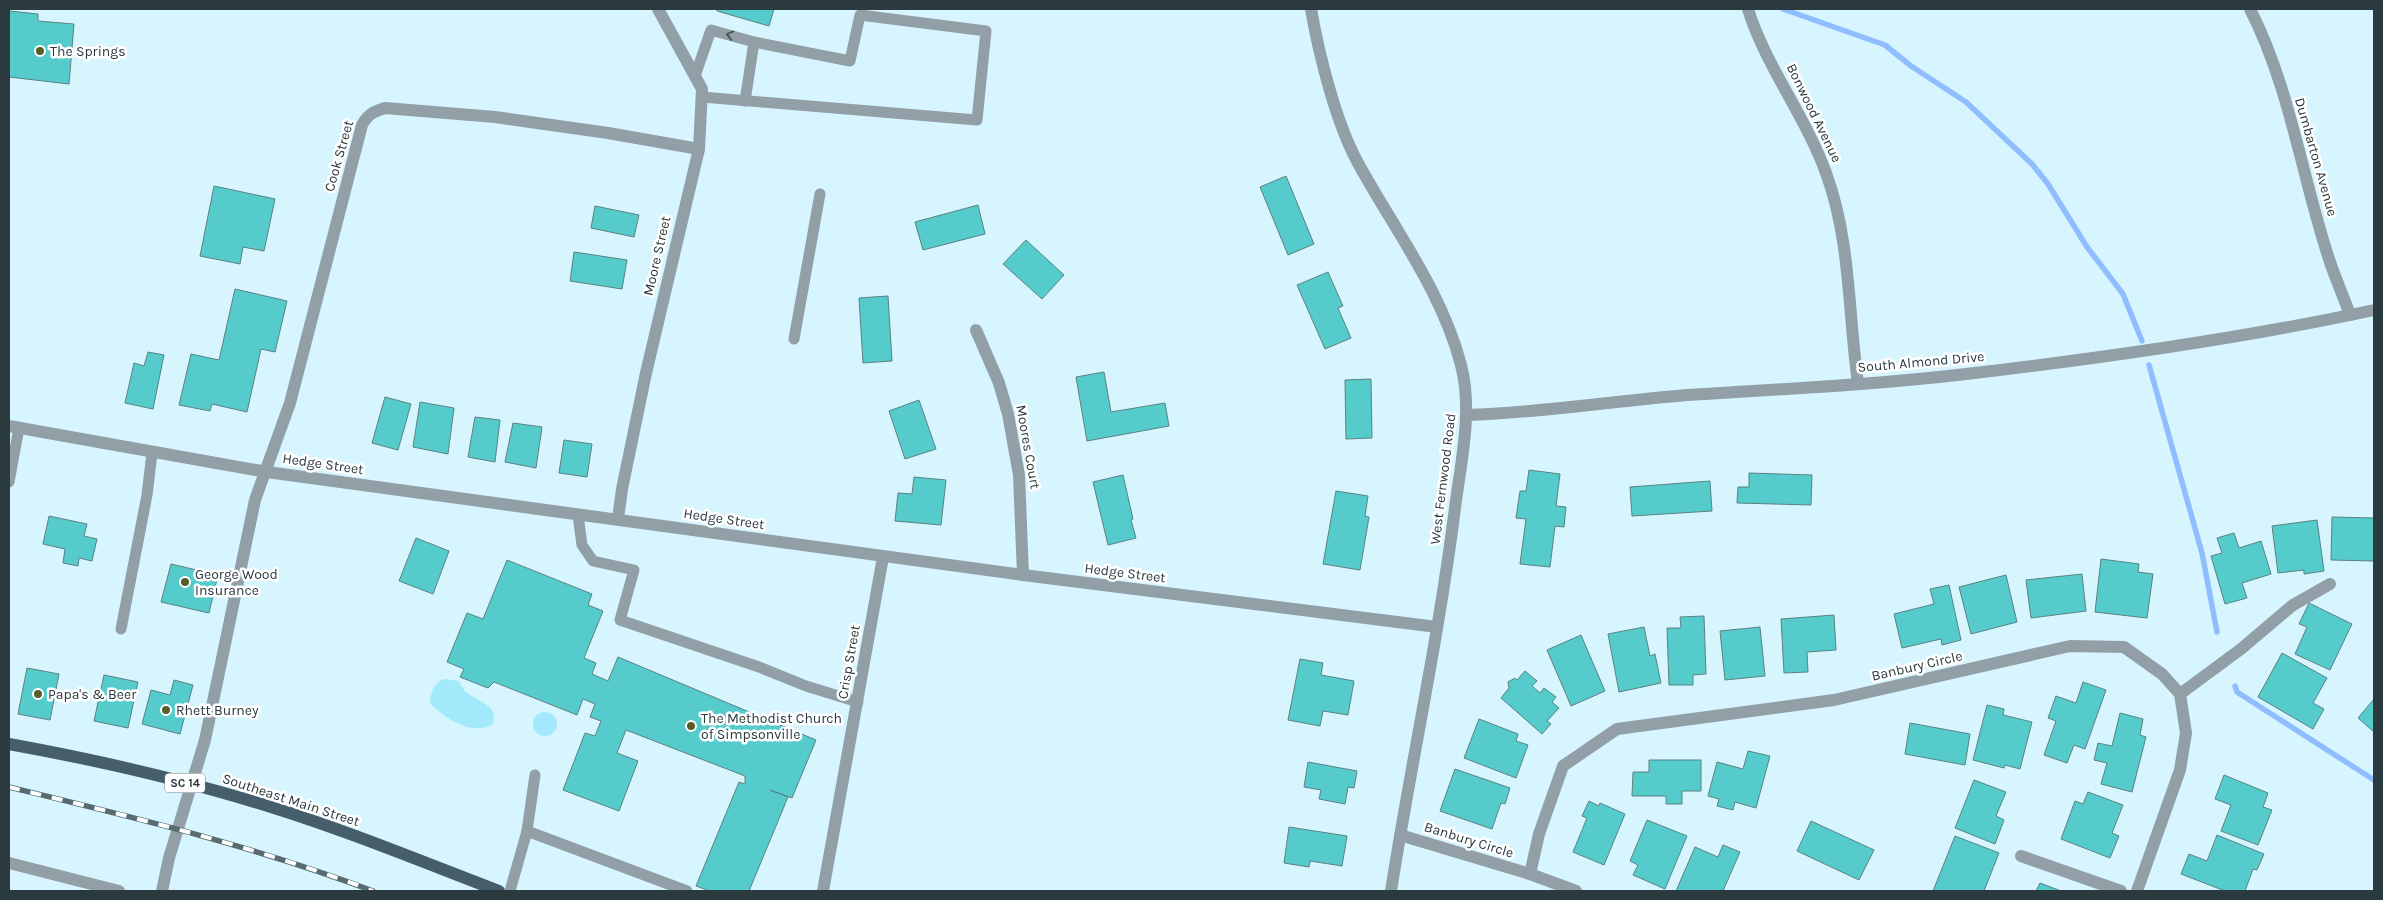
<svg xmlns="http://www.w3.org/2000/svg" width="2383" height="900" font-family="Karla,sans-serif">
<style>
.green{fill:#a3e9fc}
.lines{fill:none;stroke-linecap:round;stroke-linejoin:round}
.stream{stroke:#90bdff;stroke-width:5.5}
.building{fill:#55cbcc;stroke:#5b8282}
.service{stroke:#929fa7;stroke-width:11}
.minor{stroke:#929fa7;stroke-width:12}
.primary{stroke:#465d6c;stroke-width:12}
.rail-casing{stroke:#576b70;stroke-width:5.5}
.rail{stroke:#fff;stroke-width:4;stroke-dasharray:11;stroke-linecap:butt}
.oneway{stroke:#49585e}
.poi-dot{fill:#575c29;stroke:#fff;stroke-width:2}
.labels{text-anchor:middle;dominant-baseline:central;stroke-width:5;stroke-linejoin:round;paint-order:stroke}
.shield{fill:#fff;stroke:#6a7578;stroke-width:1}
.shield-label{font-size:12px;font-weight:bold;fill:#2a3a3e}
.poi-label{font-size:14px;fill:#2a3a3e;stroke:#fff;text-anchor:start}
.street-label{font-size:14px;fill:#2a3a3e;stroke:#fff}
</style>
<rect width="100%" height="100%" fill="#d6f5fe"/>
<g class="green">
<path d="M444 679 459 681C461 684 462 688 465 691 477 702 499 704 493 724 473 737 444 718 430 703 431 691 433 684 444 679Z"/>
<circle cx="545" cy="724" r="12"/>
</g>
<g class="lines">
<g class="stream">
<path d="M1783 9 1885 45 1911 66 1966 102 2032 164 2048 184 2087 247 2123 294 2142 341"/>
<path d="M2149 365 2202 553 2217 632"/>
<path d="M2235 686 2237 692 2374 780"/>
</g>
</g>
<g class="building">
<path d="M717 9H774L769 26 717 11Z"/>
<path d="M9 11 38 14V21L74 24 69 84 9 77Z"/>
<path d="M1286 176 1314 244 1288 255 1260 187Z"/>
<path d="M214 186 275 199 264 251 243 247 240 264 200 256Z"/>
<path d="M978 205 985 234 923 250 915 222Z"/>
<path d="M595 206 639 215 634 237 591 228Z"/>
<path d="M1026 240 1064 275 1042 299 1003 264Z"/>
<path d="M574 252 627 260 622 289 570 281Z"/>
<path d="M1328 272 1343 306 1338 308 1351 338 1325 349 1297 285Z"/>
<path d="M235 289 287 301 275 352 261 349 247 412 212 404 210 411 179 405 191 354 219 360Z"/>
<path d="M888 296 892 361 863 363 859 298Z"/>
<path d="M148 352 164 355 153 409 125 403 134 363 144 366Z"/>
<path d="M1104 372 1111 412 1165 403 1169 426 1087 441 1076 377Z"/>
<path d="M1371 379 1372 438 1346 439 1345 380Z"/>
<path d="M385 397 411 404 398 450 372 443Z"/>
<path d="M919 400 936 449 905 459 889 411Z"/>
<path d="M420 402 454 408 448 454 413 447Z"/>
<path d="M475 417 500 420 495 462 468 457Z"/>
<path d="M513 423 542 427 536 468 505 462Z"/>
<path d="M564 440 592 444 587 477 559 473Z"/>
<path d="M1529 470 1560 474 1556 506 1566 507 1564 527 1555 526 1550 567 1520 564 1526 519 1516 518 1520 491H1526Z"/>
<path d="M1749 473 1812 475 1811 505 1737 503 1738 487H1749Z"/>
<path d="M1123 475 1133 519 1131 520 1136 538 1108 545 1093 482Z"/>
<path d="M914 477 946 480 941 525 895 521 898 493 912 494Z"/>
<path d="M1710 481 1712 511 1632 516 1630 487Z"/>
<path d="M1336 491 1368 496 1365 516 1369 517 1360 570 1323 564Z"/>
<path d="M49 516 87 524 84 536 97 539 92 561 79 558 78 566 63 563 65 549 43 544Z"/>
<path d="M2332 517 2374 518V561L2331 560Z"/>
<path d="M2317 520 2324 571 2304 574V570L2278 573 2272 526Z"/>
<path d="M2234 533 2239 548 2261 541 2271 574 2242 583 2247 598 2225 604 2211 556 2222 553 2217 538Z"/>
<path d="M416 538 449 551 433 594 399 581Z"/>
<path d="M2101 559 2139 564 2138 572 2153 574 2147 618 2095 612Z"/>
<path d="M507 560 592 594 588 605 603 611 584 658 596 663 592 674 608 681 618 657 816 740 792 798 770 790 788 797 749 891H710L696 886 739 782 745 784V776L626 730 617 753 638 761 619 811 563 790 585 733 595 736 601 721 590 717 595 704 583 699 577 715 494 682 488 688 460 677 464 669 447 662 467 613 483 619Z"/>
<path d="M171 564 218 575 209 613 161 602Z"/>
<path d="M2082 574 2086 611 2031 618 2026 580Z"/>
<path d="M2006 575 2017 622 1971 634 1959 587Z"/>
<path d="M1949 585 1961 640 1942 645 1941 639 1902 648 1894 614 1934 604 1930 589Z"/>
<path d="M2309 603 2352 624 2330 670 2295 654 2307 627 2299 624Z"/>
<path d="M1834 615 1836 650 1807 652 1808 672 1784 673 1781 619Z"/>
<path d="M1704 616 1706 674 1693 675V685H1669L1667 628H1681L1680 617Z"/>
<path d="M1644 627 1650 656 1655 654 1661 683 1619 692 1608 634Z"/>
<path d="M1760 627 1765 676 1725 680 1720 631Z"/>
<path d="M1581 635 1605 691 1571 706 1547 650Z"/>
<path d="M2282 653 2327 678 2313 703 2324 709 2313 729 2258 697Z"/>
<path d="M1300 659 1323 663 1321 675 1354 681 1348 715 1323 711 1320 726 1288 720Z"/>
<path d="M27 668 59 674 50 720 18 714Z"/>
<path d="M1525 671 1537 681 1532 686 1540 693 1544 688 1556 697 1552 702 1559 708 1547 721 1551 724 1542 734 1501 698 1509 688 1508 682 1515 678 1517 680Z"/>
<path d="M104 675 138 682 128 728 94 721Z"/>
<path d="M174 680 193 685 180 734 142 724 151 690 170 695Z"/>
<path d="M2083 682 2106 690 2085 749 2074 745 2067 763 2044 755 2056 721 2048 718 2056 696 2076 703Z"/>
<path d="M2374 699V732L2358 718Z"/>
<path d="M1987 705 2004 709 2003 715 2032 722 2020 769 2005 765 2004 768 1973 760Z"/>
<path d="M2120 713 2143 719 2140 735 2146 737 2132 792 2101 784 2107 763 2094 760 2098 743 2112 746Z"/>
<path d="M1479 719 1518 734 1516 741 1528 745 1516 778 1464 758Z"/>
<path d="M1910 723 1970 734 1965 765 1905 754Z"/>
<path d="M1748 751 1770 756 1756 808 1735 802 1733 810 1717 806 1719 799 1708 796 1717 762 1743 769Z"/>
<path d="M1649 760H1701V791H1682V804H1666V796H1632L1633 772H1649Z"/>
<path d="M1308 762 1357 771 1354 788 1348 787 1345 804 1319 799 1321 790 1304 787Z"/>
<path d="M1455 769 1510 788 1505 804 1501 803 1492 829 1440 811Z"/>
<path d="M2224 775 2268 793 2263 807 2272 810 2258 845 2221 831 2231 805 2215 799Z"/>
<path d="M1974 780 2006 792 1996 816 2004 820 1995 844 1955 828Z"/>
<path d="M2088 792 2123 805 2112 833 2119 836 2110 858 2061 839 2075 801 2083 804Z"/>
<path d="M1589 801 1599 806 1600 803 1625 814 1604 865 1573 852 1587 818 1582 816Z"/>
<path d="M1647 820 1687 836 1665 889 1633 875 1638 865 1630 861Z"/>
<path d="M1811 821 1874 850 1859 880 1797 851Z"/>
<path d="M1289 827 1347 836 1342 866 1310 861 1309 867 1284 863Z"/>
<path d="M2217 835 2264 854 2257 870 2253 869 2245 891H2225L2181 874 2189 854 2207 861Z"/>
<path d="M1955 836 1999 853 1984 891H1933Z"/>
<path d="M1723 845 1740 852 1723 891H1676L1695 847 1718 857Z"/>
<path d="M2040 883 2061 891H2036Z"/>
</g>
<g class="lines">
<g class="service">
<path d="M695 76 711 30 754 42 745 101"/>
<path d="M702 97 977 120 986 31 860 15 850 61 754 42"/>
<path d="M794 339 820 194"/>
<path d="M9 482 19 428"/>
<path d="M578 515 582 545 593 561 634 570 620 620 759 667 806 686 858 702"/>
<path d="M121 629 147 495 152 453"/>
<path d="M527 831 687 891"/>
<path d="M510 891 527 831 535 775"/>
</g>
<g class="minor">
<path d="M1311 9C1319 55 1336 123 1358 163 1394 229 1442 291 1461 365 1473 411 1461 461 1455 508 1439 636 1411 763 1391 891"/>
<path d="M1748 9C1765 65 1806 117 1826 173 1851 241 1848 313 1858 383"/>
<path d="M2250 9C2291 89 2302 180 2331 265 2337 282 2344 298 2350 315"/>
<path d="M976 330 999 383 1008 414 1019 475 1023 575"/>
<path d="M1467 415C1540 413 1613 401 1687 395 1780 389 1873 385 1966 374 2103 358 2240 339 2374 310"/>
<path d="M9 426 267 472 1023 575 1437 627"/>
<path d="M618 519 622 489 646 373 699 149 702 89 658 9"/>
<path d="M2180 694 2241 649 2293 605 2330 584"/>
<path d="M1400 835 1530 874"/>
<path d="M2021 856 2121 891"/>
<path d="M9 863 119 891"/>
<path d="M162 891 169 858 205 740 255 500 290 403 362 125C368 114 373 112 385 108L495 117 608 133 699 149"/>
<path d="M823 891 883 557"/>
<path d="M1576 891 1530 874 1539 834 1563 766 1617 729 1834 700 2070 646 2124 647 2162 674 2180 694 2186 733 2180 770 2137 891"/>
</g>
<path class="primary" d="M9 744C97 760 185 780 271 807 348 831 423 862 499 891"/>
<g class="rail-casing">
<path id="rail" d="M9 787C132 817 254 846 373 891"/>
</g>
<use href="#rail" class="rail"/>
</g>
<defs><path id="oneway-chevron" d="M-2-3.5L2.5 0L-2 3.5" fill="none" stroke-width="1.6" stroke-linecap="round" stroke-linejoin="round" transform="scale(1.25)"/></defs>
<use class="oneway" href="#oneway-chevron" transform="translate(730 35) rotate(-165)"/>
<g class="poi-dot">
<circle cx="40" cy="51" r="5"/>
<circle cx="185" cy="582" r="5"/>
<circle cx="38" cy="694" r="5"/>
<circle cx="166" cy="710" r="5"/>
<circle cx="691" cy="726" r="5"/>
</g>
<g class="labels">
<rect class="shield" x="165" y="773.5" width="40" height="19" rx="4"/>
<g class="shield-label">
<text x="185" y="783">SC 14</text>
</g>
<g class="poi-label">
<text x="50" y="51">The Springs</text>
<text x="195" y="574">George Wood<tspan x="195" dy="16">Insurance</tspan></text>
<text x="48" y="694">Papa's &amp; Beer</text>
<text x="176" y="710">Rhett Burney</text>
<text x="701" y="718">The Methodist Church<tspan x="701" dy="16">of Simpsonville</tspan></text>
</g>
<g class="street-label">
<text transform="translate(1814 113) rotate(64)">Bonwood Avenue</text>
<text transform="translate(339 156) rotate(-74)">Cook Street</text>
<text transform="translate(2316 157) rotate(74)">Dumbarton Avenue</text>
<text transform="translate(657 256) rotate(-77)">Moore Street</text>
<text transform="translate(1921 362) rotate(-5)">South Almond Drive</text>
<text transform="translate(1028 447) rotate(80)">Moores Court</text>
<text transform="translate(323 464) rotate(8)">Hedge Street</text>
<text transform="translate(1443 479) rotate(-83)">West Fernwood Road</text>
<text transform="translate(724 519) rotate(8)">Hedge Street</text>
<text transform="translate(1125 573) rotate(7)">Hedge Street</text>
<text transform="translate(849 662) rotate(-80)">Crisp Street</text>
<text transform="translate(1917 666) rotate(-13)">Banbury Circle</text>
<text transform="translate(291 800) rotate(18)">Southeast Main Street</text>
<text transform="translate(1469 840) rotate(17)">Banbury Circle</text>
</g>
</g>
<rect width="2383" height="900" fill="none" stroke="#2a3a3e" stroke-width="20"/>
</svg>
